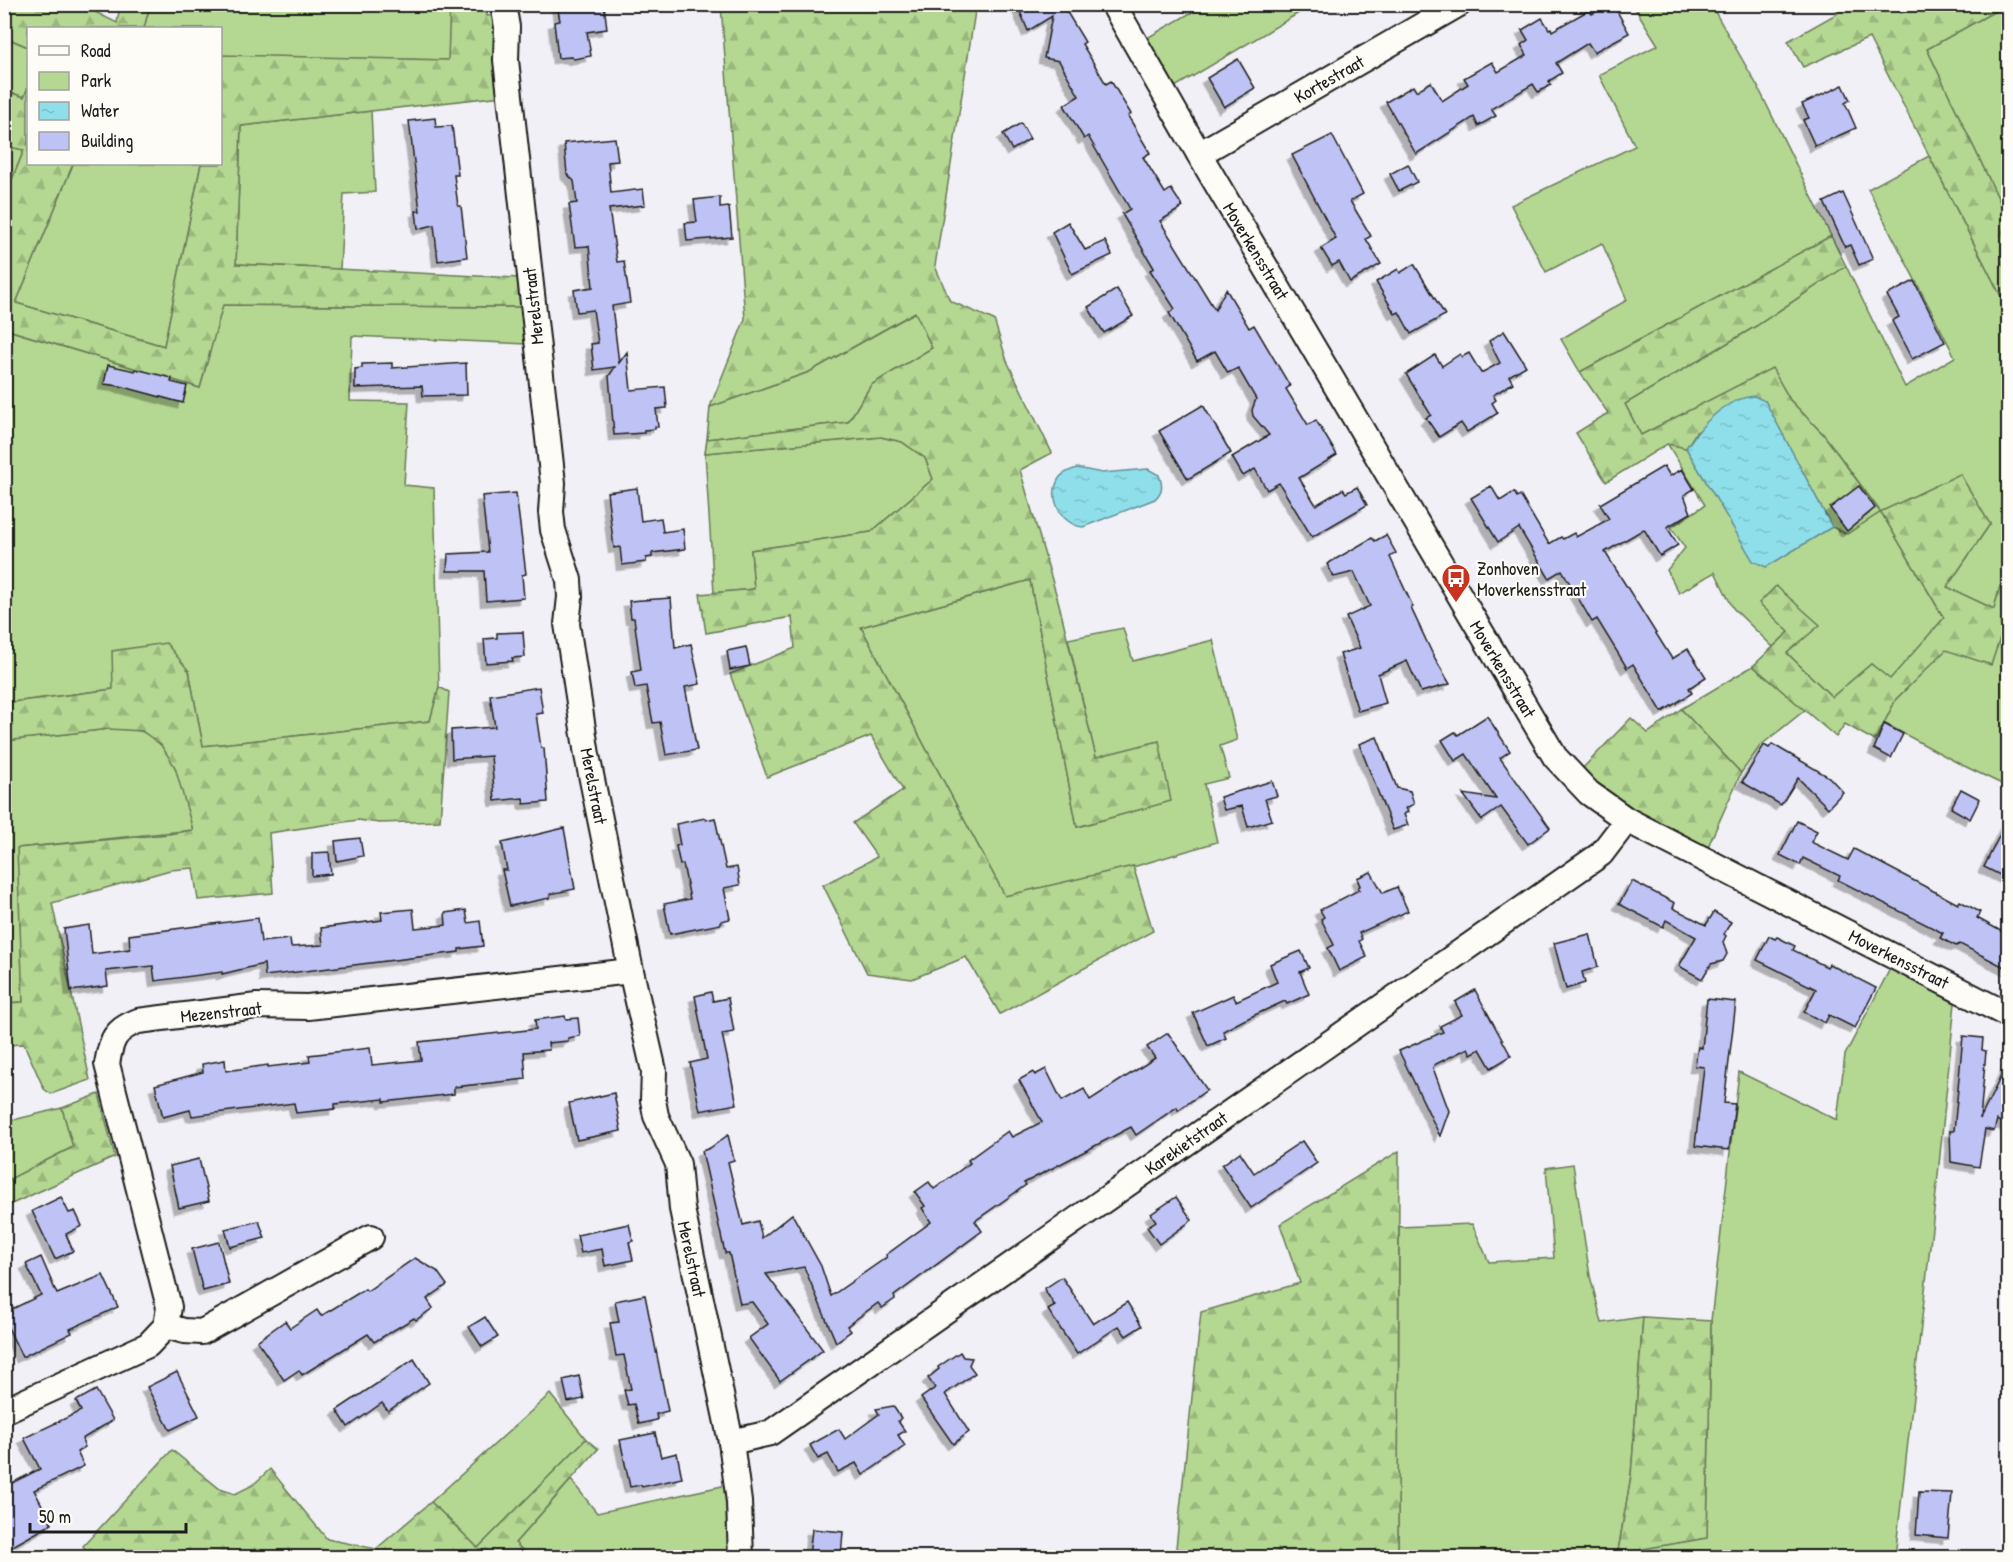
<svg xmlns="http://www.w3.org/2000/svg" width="2013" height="1562" font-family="'Patrick Hand',sans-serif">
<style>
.green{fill:#b4d792;stroke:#687a57;stroke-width:1.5}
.forest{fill:url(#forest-firs);stroke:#687a57;stroke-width:1.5}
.water{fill:url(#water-ripples);stroke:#619198;stroke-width:1.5}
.building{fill:#bfc2f4;stroke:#1c1c1c;stroke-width:1.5;filter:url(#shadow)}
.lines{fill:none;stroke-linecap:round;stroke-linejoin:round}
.minor-casing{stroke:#1c1c1c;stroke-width:28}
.minor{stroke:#fdfcf7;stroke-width:24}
.labels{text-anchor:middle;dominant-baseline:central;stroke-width:4.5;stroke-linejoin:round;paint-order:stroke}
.street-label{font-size:18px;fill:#1c1c1c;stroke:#fdfcf7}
.poi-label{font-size:18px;fill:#1c1c1c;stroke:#fdfcf7;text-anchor:start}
</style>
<defs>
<pattern id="forest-firs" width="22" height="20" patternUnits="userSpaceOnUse" patternTransform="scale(1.5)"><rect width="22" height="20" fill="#b4d792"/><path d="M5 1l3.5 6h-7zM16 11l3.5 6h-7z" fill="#9ab87d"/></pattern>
<pattern id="water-ripples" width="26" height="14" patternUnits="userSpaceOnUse" patternTransform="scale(1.5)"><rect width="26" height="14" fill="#8fdfea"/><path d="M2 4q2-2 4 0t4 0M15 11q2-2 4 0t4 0" fill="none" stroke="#7bbfc8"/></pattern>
<filter id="shadow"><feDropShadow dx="-5.5" dy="5.5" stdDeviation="0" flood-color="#0004"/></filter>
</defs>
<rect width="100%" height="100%" fill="#f1f0f6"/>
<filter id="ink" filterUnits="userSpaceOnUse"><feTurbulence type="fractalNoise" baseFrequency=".0167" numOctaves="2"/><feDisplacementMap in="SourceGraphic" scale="12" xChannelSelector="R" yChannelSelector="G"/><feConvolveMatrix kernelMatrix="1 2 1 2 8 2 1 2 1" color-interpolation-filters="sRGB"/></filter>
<g filter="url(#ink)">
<g class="green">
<path d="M1206 4H1312V5L1175 87 1147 38Z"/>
<path d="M150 5H450L449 60 223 56 221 55 220 28H144Z"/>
<path d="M1633 5H1711L1758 87 1831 236 1580 372 1561 339 1627 300 1602 243 1546 272 1511 205 1635 146 1599 75 1658 45Z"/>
<path d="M2006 5H2008V219L1927 49Z"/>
<path d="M4 37 28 47V87L25 97 5 91Z"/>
<path d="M371 111 375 192 344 194 340 269 236 264 241 126Z"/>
<path d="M5 146 24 150 5 197Z"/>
<path d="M1929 156 2008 310V589L2000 587 1994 609 1947 587 1990 524 1881 512 1944 618 1890 680 1871 664 1832 697 1787 653 1819 625 1789 632 1773 647 1733 608 1715 572 1679 593 1667 570 1685 548 1671 527 1705 505 1667 443 1686 448 1753 560 1766 567 1832 527 1847 534 1880 511 1824 435 1790 400 1772 369 1641 435 1625 404 1756 326 1846 266 1905 387 1955 357 1868 189Z"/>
<path d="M73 164H201L164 346 16 303Z"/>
<path d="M222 305 524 307 526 344 352 336 350 401 409 402 404 485 434 488 439 687 430 721 203 746 189 671 114 689 5 703 4 329 200 388Z"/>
<path d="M916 312 932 348 871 385 848 422 707 439 710 407 809 372Z"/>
<path d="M881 437 902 442 925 458 933 479 871 532 751 550 754 589 714 593 705 453Z"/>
<path d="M1030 580 1077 827 1170 801 1096 758 1068 639 1123 628 1133 661 1213 640 1237 740 1220 746 1229 778 1204 784 1217 842 1133 867 1005 896 861 627Z"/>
<path d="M2002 635 2008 637V787L1958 763 1884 723 1896 699 1946 649 1990 664Z"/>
<path d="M1753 666 1805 710 1760 746 1741 773 1681 709Z"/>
<path d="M109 729C119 730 134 728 143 732 178 747 184 797 193 830L18 848 23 1002 5 1003 4 741Z"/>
<path d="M1891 967 1955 1003 1938 1175 1895 1557 1643 1558V1549L1707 1537 1711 1321 1739 1072 1837 1120 1845 1055Z"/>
<path d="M62 1108 73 1147 10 1179 5 1177V1122Z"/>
<path d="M1573 1164 1590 1276 1602 1323 1643 1317 1631 1476 1617 1557 1398 1558 1399 1227 1472 1224 1489 1262 1554 1258 1546 1168Z"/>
<path d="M550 1394 586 1439 478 1548 431 1502Z"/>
<path d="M571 1480 597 1513 727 1485 728 1557H530L515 1543Z"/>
</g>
<g class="forest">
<path d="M5 4 81 5 117 23 120 5H150L144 28H28V47L5 37Z"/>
<path d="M450 5H485L487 16 497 15 502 96 241 126 236 264 519 278 524 307 223 305 200 388 5 329V197L24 150 5 146V91L24 97 28 87V164H73L16 303 164 346 201 164H220L221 55 448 60Z"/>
<path d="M721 5H976L935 266 950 301 994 320 1007 361 1052 453 1020 470 1059 604 1096 757 1159 741 1171 801 1077 827 1030 580 861 627 1005 896 1133 866 1153 931 1000 1014 966 957 912 979 867 973 823 885 877 857 853 823 903 790 871 736 767 777 730 674 795 648 792 617 706 633 700 594 754 589 751 550 871 532 933 479 925 458 902 442 881 437 705 453 707 439 848 422 871 385 932 348 915 312 809 372 710 407 745 319Z"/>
<path d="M1834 5H1896L1901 13 1917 5H2006L1927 49 2008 219V310L1869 38 1803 67 1788 41 1838 13Z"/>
<path d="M1831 236 1846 266 1756 326 1625 404 1641 435 1772 368 1790 400 1824 435 1880 512 1960 474 1990 524 1947 587 1994 609 2000 586 2008 589V637L2001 635 1991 665 1946 650 1896 699 1875 741 1845 724 1836 737 1753 666 1789 632 1759 603 1776 586 1820 625 1787 653 1832 697 1871 664 1890 679 1944 618 1881 512 1847 534 1832 527 1765 401 1696 432 1686 448 1667 444 1606 482 1576 433 1608 413 1580 372Z"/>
<path d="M166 643 189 671 203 746 430 721 439 687 449 692 440 821 379 823 358 820 269 833 273 893 198 900 193 868 170 870 52 903 90 1080 51 1094 44 1089 24 1044 5 1045V1003L23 1002 17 848 169 834 193 830 175 767 161 745 142 731 109 729 5 741V703L113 689 112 651Z"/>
<path d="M1681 709 1741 773 1706 851 1609 795 1582 769 1631 718 1648 733Z"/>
<path d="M99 1094 115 1157 5 1207V1177L10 1179 73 1147 62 1108Z"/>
<path d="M1399 1151 1398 1557H1175L1201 1312 1300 1283 1280 1224Z"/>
<path d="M1643 1317 1711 1321 1707 1538 1643 1549V1557H1617L1631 1476Z"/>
<path d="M586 1439 598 1449 515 1543 530 1557 90 1558 83 1546 172 1450 220 1489 235 1494 253 1485 270 1469 327 1539 376 1549 431 1502 478 1548Z"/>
</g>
<g class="water">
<path d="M1754 396 1765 401 1772 414 1832 527 1766 567 1753 561 1686 448C1702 424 1724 399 1754 396Z"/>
<path d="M1077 468 1102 473 1148 469 1159 475C1163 486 1163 491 1155 499L1083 527C1061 525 1046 496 1060 477 1064 472 1071 470 1077 468Z"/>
</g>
<g class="building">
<path d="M557 4H604L607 29 587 32 591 56 574 59 571 57 558 58 554 22 560 21Z"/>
<path d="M1017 4H1072L1065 9 1085 42 1082 44 1106 84 1111 81 1131 114 1128 116 1150 153 1143 157 1165 193 1171 189 1183 207 1160 221 1215 310 1226 289 1249 328 1254 325 1290 386 1286 389 1308 425 1316 420 1337 455 1299 478 1316 505 1343 489 1346 493 1357 487 1367 505 1312 537 1279 483 1267 490 1255 469 1243 476 1232 457 1269 435 1253 416 1252 410 1256 399 1238 368 1228 373 1215 351 1197 361 1169 313 1175 309 1150 270 1154 268 1122 214 1130 209 1088 136 1084 139 1064 105 1079 96 1059 61 1044 58 1052 16 1028 31Z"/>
<path d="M1610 4H1613L1629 33 1594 52 1588 43 1556 63 1562 73 1549 81 1551 85 1538 92 1533 84 1491 109 1496 116 1478 126 1474 117 1416 154 1386 102 1413 86 1416 91 1431 82 1442 101 1468 84 1464 78 1492 62 1498 72 1527 55 1521 45 1528 40 1522 30 1542 18 1549 29 1551 28 1552 31 1589 10 1592 14Z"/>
<path d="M1238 59 1255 88 1224 107 1207 78Z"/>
<path d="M1843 85 1850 100 1845 103 1856 128 1815 146 1803 120 1809 118 1802 104Z"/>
<path d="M435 118 436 127 452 126 458 175H454L458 206H461L467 257 438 261 434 225 418 229 416 211H420L409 121Z"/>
<path d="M1021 123 1030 139 1012 150 1003 134Z"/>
<path d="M1332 135 1363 194 1350 201 1371 236 1366 239 1381 264 1350 282 1339 262 1332 266 1321 248 1336 239 1292 155Z"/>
<path d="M615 138 618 161 608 162 611 193 643 189 645 205 609 209 617 262 624 261 630 303 612 306 619 363 627 352 631 390 665 387 667 408 656 409 658 427H655V429L644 430V433L614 435 609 376 615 367 594 370 591 344 598 343 593 310 577 312 574 290 593 287 589 246 575 247 569 204 577 203 574 181 567 174 564 143Z"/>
<path d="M1408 164 1417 182 1399 191 1390 174Z"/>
<path d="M1843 193 1873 259 1859 265 1850 245 1845 247 1824 202Z"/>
<path d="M720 197V208L729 207 732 237 687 241 685 223 697 222 694 200Z"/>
<path d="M1068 222 1085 250 1105 241 1112 255 1072 274 1052 232Z"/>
<path d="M1414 264 1445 315 1411 334 1399 312 1395 314 1376 282 1398 269 1400 273Z"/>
<path d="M1914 281 1945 342 1912 359 1892 321 1899 317 1887 295Z"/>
<path d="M1117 289 1133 316 1104 333 1088 307Z"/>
<path d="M1504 331 1526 366 1509 376 1513 383 1493 395 1496 400 1492 403 1498 413 1467 432 1461 423 1439 437 1426 418 1431 415 1406 374 1435 355 1442 366 1460 354 1462 357 1469 353 1481 373 1500 363 1489 341Z"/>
<path d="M392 363V368L466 363 467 395 423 396 422 386 355 388V369L362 368V364Z"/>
<path d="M108 365 135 371 136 369 172 378 171 382 187 386 183 403 120 386 104 384Z"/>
<path d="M1203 405 1231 453 1188 479 1159 431Z"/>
<path d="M1664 466 1670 476 1682 469 1694 489 1684 495 1691 513 1667 527 1678 545 1660 556 1644 529 1605 552 1672 659 1688 649 1706 677 1689 688 1692 693 1662 712 1633 664 1627 668 1597 619 1592 622 1562 570 1549 578 1519 528 1498 542 1471 498 1491 486 1500 501 1514 492 1517 497 1520 495 1549 544 1561 537 1563 539 1574 533 1576 537 1609 519 1600 504Z"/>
<path d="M1859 486 1875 508 1847 531 1830 508Z"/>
<path d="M637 488 641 521 661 518 663 532 683 529 685 549 652 553V557L646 558V562L622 565 620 547 614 548 607 492Z"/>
<path d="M516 493 526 574 522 575 524 598 486 601 484 571H447L448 554 488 552 482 496Z"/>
<path d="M1386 535 1396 553 1390 557 1413 607 1411 608 1433 655 1450 684 1421 692 1407 661 1378 674 1386 703 1358 711 1340 654 1360 648 1346 617 1370 606 1354 572 1334 577 1327 564 1372 538 1375 541Z"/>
<path d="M671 598 675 648 691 644 700 684 685 687 697 750 666 755 660 722 653 723 646 686 635 688 632 672 641 670 634 618H631L629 601Z"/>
<path d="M523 632 525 657 512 658 513 661 486 663 484 639 497 638V633Z"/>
<path d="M746 647 750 666 730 670 727 651Z"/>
<path d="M539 687 543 713 536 714 541 748H544L548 802 524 804 523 798 495 801 491 756 452 759 451 730 495 727 490 695Z"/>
<path d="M1487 716 1510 751 1500 758 1550 828 1528 844 1501 807 1482 820 1463 794 1496 799 1466 754 1455 761 1442 740 1455 732 1458 735Z"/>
<path d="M1884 724 1903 734 1891 758 1874 749Z"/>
<path d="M1377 737 1397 788 1410 791 1414 804 1406 808 1408 812 1404 814 1408 825 1393 830 1359 744Z"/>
<path d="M1772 744 1829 777 1843 792 1828 808 1798 778 1781 805 1742 782 1764 745 1769 748Z"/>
<path d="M1272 781 1277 796 1265 799 1272 820 1248 827 1242 806 1224 810 1220 797Z"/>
<path d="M1961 789 1980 799 1970 819 1951 808Z"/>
<path d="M705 818 706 820 715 818 726 869 737 867 740 885 724 888 730 919 721 921V924L670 934 664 904 690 899 683 864 680 865 676 846 680 845 676 824Z"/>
<path d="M2008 818V879L1984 867Z"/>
<path d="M1797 821 1817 831 1811 842 1848 860 1854 849 1958 904 1960 901 1980 912 1977 918 2008 935V969L1960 944 1956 946 1940 938 1943 933 1838 880 1840 876 1803 858 1800 865 1780 855Z"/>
<path d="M564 828 575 889 550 894V898L510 906 502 870H507L502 843Z"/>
<path d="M360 838 363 856 337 861 335 841Z"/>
<path d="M329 852 331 874 312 876V853Z"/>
<path d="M1371 872 1383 893 1397 887 1408 911 1359 933 1362 939 1359 941 1367 957 1339 971 1328 948 1334 945 1321 919 1324 917 1320 910 1359 890 1358 887 1360 886 1357 878Z"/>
<path d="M1632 881 1675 903 1673 908 1706 925 1714 912 1731 922 1724 934 1726 936 1723 942 1727 954 1723 961 1711 964 1702 979 1679 966 1696 937 1666 920 1663 927 1619 904Z"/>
<path d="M413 909 415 928 446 925 445 913 466 910 468 923 480 921 483 946 459 949V952L265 976 264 964 222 974V972L155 981 153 966 106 971 108 986 71 991 64 929 89 925 92 954 130 949 129 935 258 918 261 942 290 939 291 947 323 945 321 928 382 920 381 912Z"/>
<path d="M1590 934 1598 967 1582 972 1585 983 1566 989 1554 943Z"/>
<path d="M1769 936 1775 939 1777 937 1795 946 1793 950 1827 967 1829 964 1876 988 1855 1028 1829 1015 1825 1023 1804 1012 1816 989 1757 960Z"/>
<path d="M1301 951 1309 968 1300 972 1309 994 1287 1004 1285 1001 1244 1020 1223 1031 1226 1038 1208 1046 1193 1013 1233 995 1236 1001 1277 982 1270 964Z"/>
<path d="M1475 990 1511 1056 1491 1068 1480 1049 1471 1054 1468 1048 1434 1065 1433 1068 1449 1111 1440 1136 1399 1051 1443 1032 1440 1026 1462 1015 1455 1002Z"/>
<path d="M711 992 713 1001 728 998 734 1032 722 1034 737 1104 700 1111 690 1063 707 1059 695 996Z"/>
<path d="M1707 999 1736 1002 1724 1103 1735 1104 1729 1150 1695 1146 1704 1067 1695 1066 1698 1047 1702 1048Z"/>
<path d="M565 1016 566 1019 578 1018 580 1036 568 1038V1041L548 1043 549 1050 524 1052 526 1079 454 1087V1094L384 1102V1099L335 1104V1109L296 1113 294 1103 192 1116 190 1110 163 1117 155 1085 203 1072 202 1064 225 1060 226 1071 268 1065V1067L310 1062 309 1055 370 1048 372 1065 421 1060 419 1042 536 1029 535 1020Z"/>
<path d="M1168 1033 1207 1090 1178 1110 1177 1107 1136 1135 1131 1127 1024 1183 1026 1185 975 1221 982 1231 894 1296 895 1299 882 1308 878 1303 847 1326 851 1331 836 1342 804 1267 766 1274 823 1350 780 1381 749 1338 768 1324 752 1302 740 1304 729 1253H725L702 1151 710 1148 728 1135 734 1160 728 1162 743 1225 758 1221 762 1238 792 1214 821 1266 831 1296 887 1257 886 1255 931 1222 922 1208 925 1206 915 1192 929 1182 934 1189 970 1163 968 1160 1008 1131 1012 1137 1042 1122 1019 1080 1033 1072 1035 1075 1046 1069 1062 1101 1084 1089 1090 1100 1155 1058 1147 1047Z"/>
<path d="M1963 1036 1983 1038 1982 1050 1986 1051 1980 1119 2008 1062V1126L1997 1120 1994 1131 1985 1129 1979 1167 1951 1162 1950 1131H1954Z"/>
<path d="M614 1093 621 1131 577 1140 569 1103Z"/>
<path d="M1302 1141 1317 1163 1251 1208 1222 1165 1240 1152 1254 1173Z"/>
<path d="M199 1159 209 1201 179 1208 170 1166Z"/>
<path d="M61 1197 69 1213 75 1211 82 1226 66 1234 73 1251 55 1259 32 1211Z"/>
<path d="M1176 1197 1192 1220 1159 1244 1147 1227 1156 1221 1151 1214Z"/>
<path d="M259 1221 265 1238 230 1247 225 1229Z"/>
<path d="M629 1224 633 1241 629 1242 633 1260 605 1266 602 1249 581 1253 577 1235Z"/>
<path d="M219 1242 229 1284 203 1291 192 1249Z"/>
<path d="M41 1257 57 1294 103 1275 118 1307 70 1329 72 1333 22 1357 4 1319V1313L41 1295 26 1264Z"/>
<path d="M415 1258 437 1271 447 1285 427 1299 433 1308 416 1320 414 1318 374 1342 368 1334 302 1375 299 1370 284 1380 257 1341 285 1321 290 1328 317 1310 321 1316 365 1289 367 1291Z"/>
<path d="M1062 1277 1093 1324 1127 1302 1142 1326 1126 1336 1119 1326 1077 1354 1048 1310 1055 1306 1044 1289Z"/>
<path d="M645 1295 668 1411 656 1414 657 1420 639 1424 634 1404 628 1405 624 1390 631 1389 624 1355 616 1356 610 1323 619 1322 615 1301Z"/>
<path d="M485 1317 498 1337 482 1347 469 1327Z"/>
<path d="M960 1352 963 1357 972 1358 969 1365 975 1373 945 1394 969 1432 953 1444 921 1398 935 1388 928 1378 939 1369 938 1367Z"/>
<path d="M414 1359 429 1383 388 1411 382 1403 348 1427 337 1410Z"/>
<path d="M177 1372 199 1416 170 1430 147 1387Z"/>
<path d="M579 1376 584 1399 568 1402 563 1380Z"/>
<path d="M96 1390 113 1420 82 1439 85 1447 77 1452 84 1466 34 1490 52 1524 4 1551V1487L40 1469 24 1438 81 1411 76 1401Z"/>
<path d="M893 1406 901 1418 898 1421 905 1431 898 1435 905 1446 863 1475 856 1463 838 1472 828 1454 818 1459 810 1445 839 1429 845 1439 879 1414 876 1409Z"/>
<path d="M655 1433 661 1457 677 1453 682 1478 642 1487 641 1485 630 1487 620 1440Z"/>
<path d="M1919 1492 1952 1493 1948 1538 1916 1535Z"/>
<path d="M812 1529 843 1532 841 1557H809Z"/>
</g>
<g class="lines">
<g class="minor-casing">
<g id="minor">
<path d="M503 4 507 27 506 60 553 483 551 512 553 530 569 580 570 597 567 624 587 755 631 971 654 1071 653 1100 656 1116 678 1164 682 1209 731 1442 739 1502 741 1558"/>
<path d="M1113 4 1199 154 1555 757 1589 793 1627 820 2008 1015"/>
<path d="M1199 154 1459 4"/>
<path d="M166 1326 184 1331 202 1332 371 1237"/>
<path d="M4 1411 148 1345 166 1326 169 1307 107 1064C111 1040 114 1030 138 1021L257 1006 308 1007 631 971"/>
<path d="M731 1442 770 1433 1601 854 1627 820"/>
</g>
</g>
<use href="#minor" class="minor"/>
</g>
</g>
<defs>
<g id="bus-pin" transform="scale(1.5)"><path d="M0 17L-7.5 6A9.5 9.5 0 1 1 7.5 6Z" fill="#c8321e" stroke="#fdfcf7"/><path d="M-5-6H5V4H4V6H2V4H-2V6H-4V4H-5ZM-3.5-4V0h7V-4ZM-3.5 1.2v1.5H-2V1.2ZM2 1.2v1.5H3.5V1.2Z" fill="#fff"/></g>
</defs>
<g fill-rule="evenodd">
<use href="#bus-pin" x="1456" y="578"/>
</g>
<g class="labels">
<g class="street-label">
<text transform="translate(1329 79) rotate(-30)">Kortestraat</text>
<text transform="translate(1256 251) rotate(59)">Moverkensstraat</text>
<text transform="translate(533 306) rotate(-96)">Merelstraat</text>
<text transform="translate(1503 669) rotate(59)">Moverkensstraat</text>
<text transform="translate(594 786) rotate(79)">Merelstraat</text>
<text transform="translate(1899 959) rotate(27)">Moverkensstraat</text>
<text transform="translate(221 1012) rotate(-6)">Mezenstraat</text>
<text transform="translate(1186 1143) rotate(-35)">Karekietstraat</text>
<text transform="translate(692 1259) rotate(78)">Merelstraat</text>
</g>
<g class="poi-label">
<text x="1477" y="568">Zonhoven<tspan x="1477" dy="21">Moverkensstraat</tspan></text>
</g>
</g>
<rect width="2013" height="1562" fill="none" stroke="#fdfcf7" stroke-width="24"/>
<rect x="12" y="12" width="1989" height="1538" fill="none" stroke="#1c1c1c" stroke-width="2" filter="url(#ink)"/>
<rect x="27" y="27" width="195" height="138" fill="#fdfcf7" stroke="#a3a29f" stroke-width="1.5"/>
<rect x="39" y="46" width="30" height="9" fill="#fdfcf7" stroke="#a3a29f" stroke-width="1.5"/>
<text x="81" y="57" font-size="18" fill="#1c1c1c">Road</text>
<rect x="39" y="72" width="30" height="18" fill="#b4d792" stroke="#a3a29f" stroke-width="1.5"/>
<text x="81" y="87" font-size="18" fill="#1c1c1c">Park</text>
<rect x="39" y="102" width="30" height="18" fill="url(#water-ripples)" stroke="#a3a29f" stroke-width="1.5"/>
<text x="81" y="117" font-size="18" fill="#1c1c1c">Water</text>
<rect x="39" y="132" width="30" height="18" fill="#bfc2f4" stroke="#a3a29f" stroke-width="1.5"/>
<text x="81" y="147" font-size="18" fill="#1c1c1c">Building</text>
<path d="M30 1523v9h156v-9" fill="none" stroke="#1c1c1c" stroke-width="3"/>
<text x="39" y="1523" font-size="18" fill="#1c1c1c" stroke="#fdfcf7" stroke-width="4.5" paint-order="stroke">50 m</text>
</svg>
